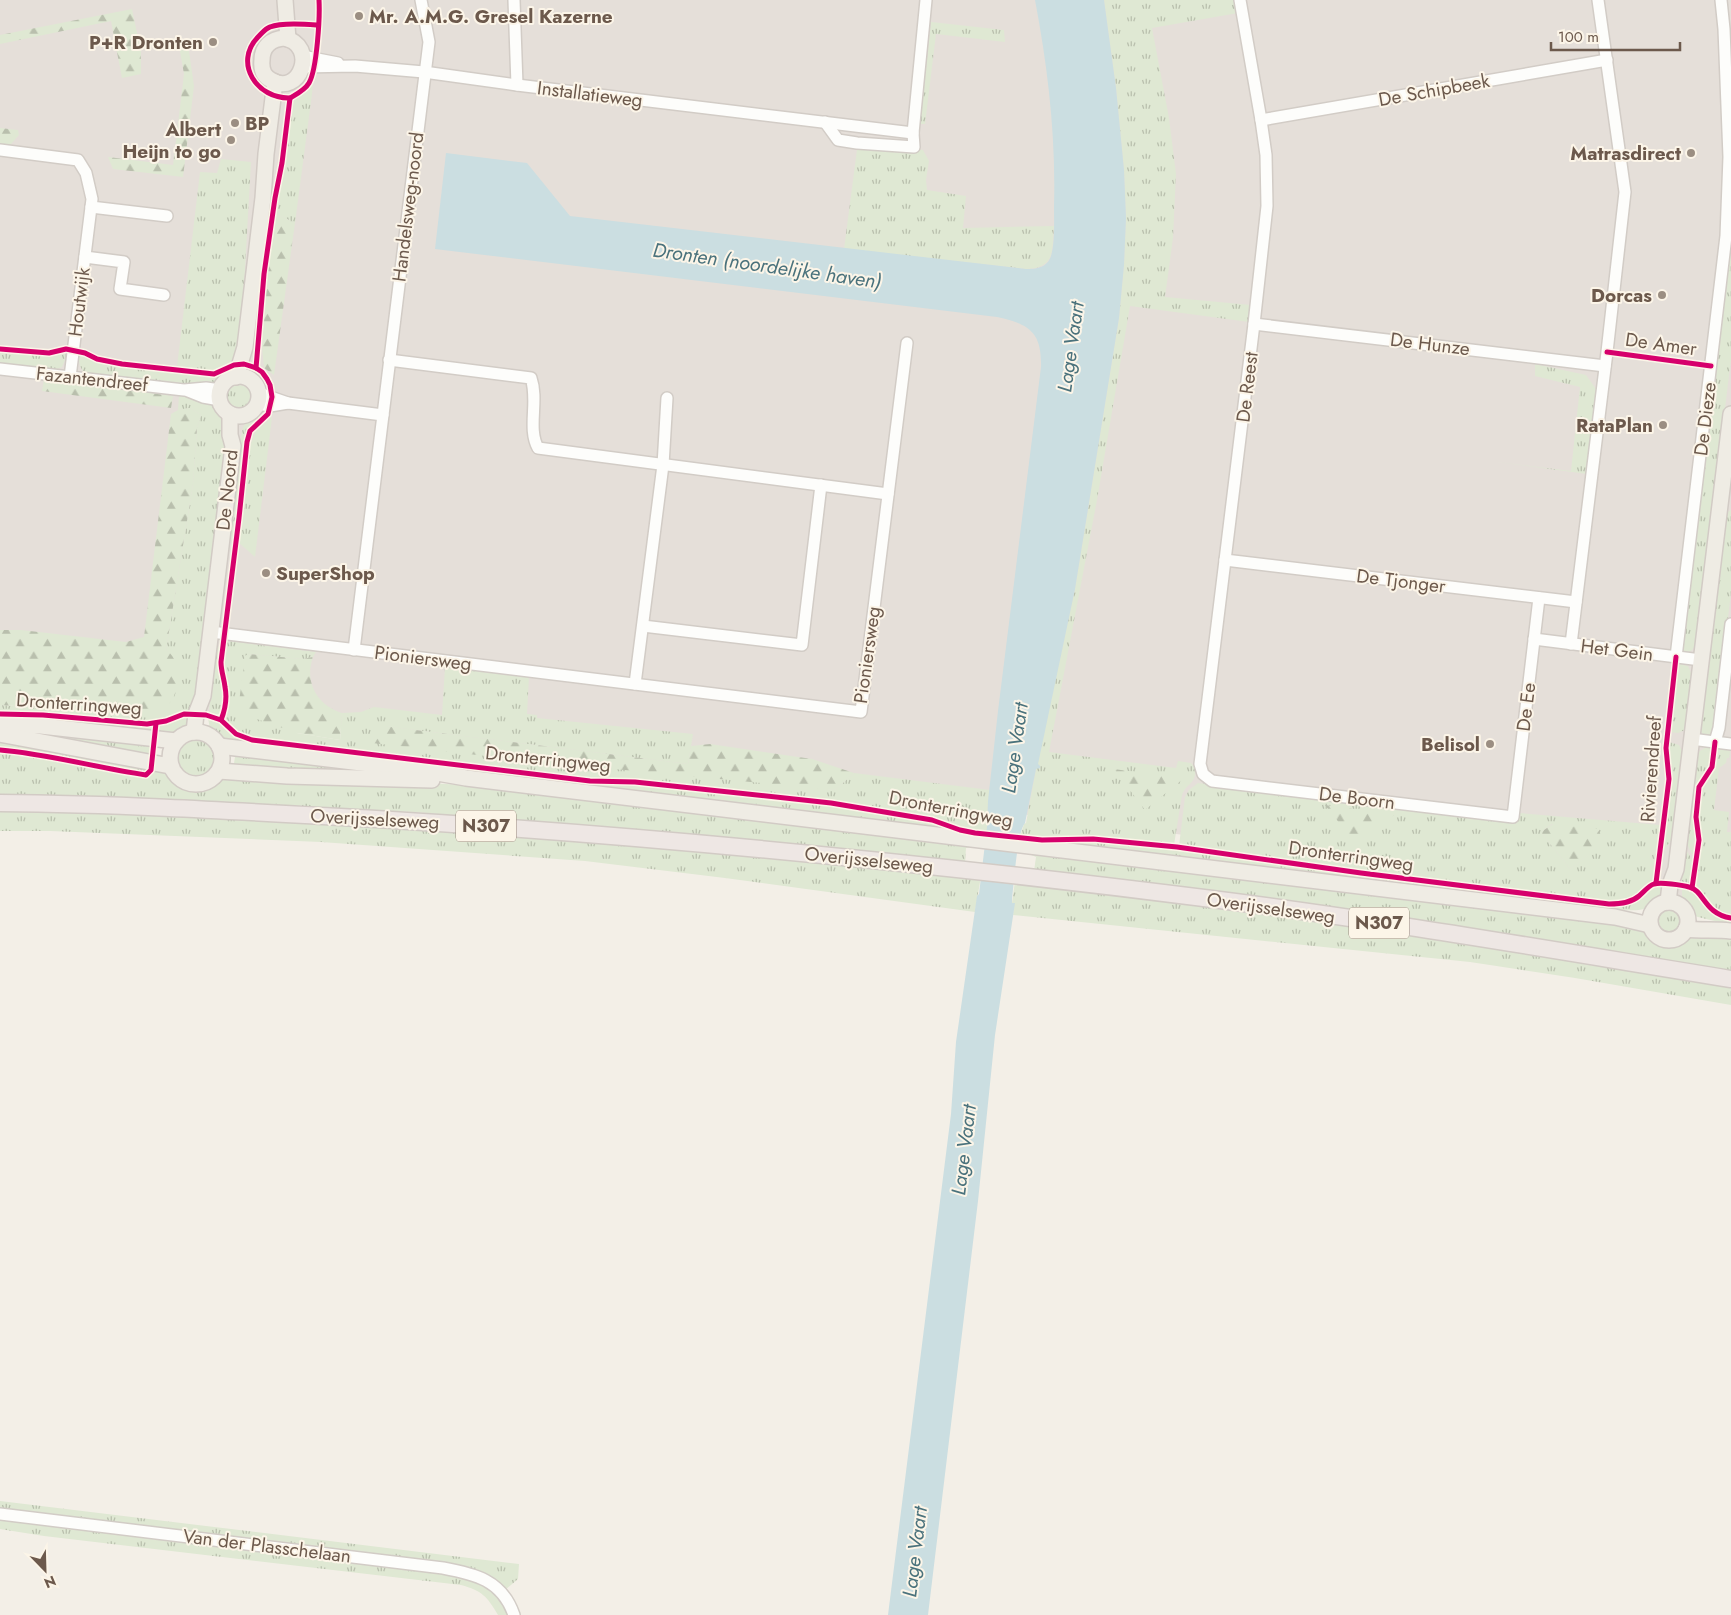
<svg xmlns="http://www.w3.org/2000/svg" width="1731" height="1615" font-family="Jost,sans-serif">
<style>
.industrial{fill:#e5dfd9}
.grass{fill:url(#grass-tufts);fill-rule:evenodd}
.forest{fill:url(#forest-firs)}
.water{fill:#cbdee1}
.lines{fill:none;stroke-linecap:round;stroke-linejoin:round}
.minor-casing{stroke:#d2ccc6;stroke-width:14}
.major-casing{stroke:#d2cbc5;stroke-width:18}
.highway-casing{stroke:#d2cbc5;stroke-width:19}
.minor{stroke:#fdfdfb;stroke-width:11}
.major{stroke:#efece4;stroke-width:15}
.highway{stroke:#eee7e4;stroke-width:16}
.cycleway-casing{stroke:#fcf5e8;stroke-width:8}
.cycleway{stroke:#d6006c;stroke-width:5}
.poi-dot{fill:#9b8e82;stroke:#fcf5e8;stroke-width:2}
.labels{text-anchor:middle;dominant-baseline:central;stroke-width:4;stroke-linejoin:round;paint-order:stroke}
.shield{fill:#fcf5e8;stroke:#97887b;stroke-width:1}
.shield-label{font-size:18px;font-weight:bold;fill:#6c594c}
.poi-label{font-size:19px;font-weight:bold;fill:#6c594c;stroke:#fcf5e8;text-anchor:end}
.street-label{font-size:19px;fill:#6c594c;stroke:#fcf5e8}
.water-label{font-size:20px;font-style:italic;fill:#4a727c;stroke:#fcf5e8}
</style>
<defs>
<pattern id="grass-tufts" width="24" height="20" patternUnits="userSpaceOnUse" patternTransform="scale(1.25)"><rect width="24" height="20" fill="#dfe8d3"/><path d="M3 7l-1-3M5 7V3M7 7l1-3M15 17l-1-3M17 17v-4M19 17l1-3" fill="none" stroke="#b9bfad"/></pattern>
<pattern id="forest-firs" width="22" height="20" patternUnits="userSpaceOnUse" patternTransform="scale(1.25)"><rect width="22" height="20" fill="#dfe8d3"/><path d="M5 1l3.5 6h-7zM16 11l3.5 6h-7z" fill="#b9bfad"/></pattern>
</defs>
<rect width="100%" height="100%" fill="#f3efe7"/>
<path class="industrial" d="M0 0H1731V905L246 715 153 706 0 703Z"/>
<g class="grass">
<path d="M1104 0H1235L1238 13 1152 28 1169 118 1176 174 1173 238 1165 297 1251 305 1249 322 1130 306 1097 500 1049 752 1176 768 1178 761 1191 763 1196 769C1194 787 1187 782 1182 795L1174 845 1091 837 1044 839 1020 837 1024 824 1026 823 1036 769 1040 766 1037 764 1075 589 1119 318 1124 265 1126 218 1124 170 1116 88Z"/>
<path d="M931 22 1004 30 1005 42 936 34 925 124H920Z"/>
<path d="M313 82 312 94 295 223 275 213 293 101 306 92Z"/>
<path d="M858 142 923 150 929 161 926 180 927 190 966 196 963 228 1054 226C1052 250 1056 268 1026 269L844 249Z"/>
<path d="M221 159 251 162 241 340 235 362 215 371 177 367 200 172 217 173Z"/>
<path d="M1731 164V359L1697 640C1694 648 1693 652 1684 653L1681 651Z"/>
<path d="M0 352 52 356 68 353 62 367 54 370 0 365Z"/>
<path d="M78 355 128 368 207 376H215L235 367 234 371 228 376 215 384 151 382 84 373 80 366Z"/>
<path d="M1535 364 1586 375 1596 389 1587 474 1490 461 1571 471 1580 387 1535 376Z"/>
<circle cx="239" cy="397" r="12"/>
<path d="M179 395C215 403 221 399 227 438L200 683 193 712C177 712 164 721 149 723L43 714 0 712V705L142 714 174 659 166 650 193 484 197 428 201 415 190 408 178 410Z"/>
<path d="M265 409 267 410C262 420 251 424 247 434L233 540 229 534 237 456 243 427 249 419 260 411Z"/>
<path d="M272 417 255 557 237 541 245 498 250 446 256 431Z"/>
<path d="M1731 510V592L1716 725 1713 735 1710 736 1703 734 1699 729 1725 514Z"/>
<path d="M228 641 316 652 313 657 303 659 248 654 297 733 340 740 342 713 361 712 374 707 442 715 445 667 529 677 527 714 537 715V718L693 734 688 764 383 726 835 790 854 773 990 790 988 802 987 832 959 828 932 818 845 803 626 780H593L251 738 234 730 225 718 228 692 223 670 226 644Z"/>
<path d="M221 644C221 652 218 660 219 668 220 681 231 706 217 715L209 713C211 697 208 654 221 644Z"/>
<path d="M1679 664 1688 666 1694 680 1685 730 1678 733 1670 732Z"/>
<path d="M0 715 152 726 154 728V735L0 721Z"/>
<path d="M188 716 187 729C177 735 169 735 158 735L159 727 161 724 182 717Z"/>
<path d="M208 718 216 720 235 736 250 742 578 781 631 784 844 806 931 822 961 833 220 740 210 729Z"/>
<path d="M0 727 153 741 151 760Z"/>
<path d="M0 737 150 766V770C138 777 57 756 39 753 26 750 13 749 0 748Z"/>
<path d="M196 739 209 744C221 758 212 777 194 777L182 771 177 758 183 745Z"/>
<path d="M1669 742 1679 745 1683 753 1673 838 1662 852 1671 777 1667 757Z"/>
<path d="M1708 747H1712L1709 769 1697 786H1695C1695 771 1689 752 1708 747Z"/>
<path d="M1716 748 1728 749 1730 752 1729 758H1727L1726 763 1719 768 1714 810 1729 812 1727 832H1731V917C1714 912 1704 900 1695 886L1700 841 1698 813 1701 787 1712 771Z"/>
<path d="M0 751 40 757 149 777 153 773 154 767 168 771 177 781 189 787H205L221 778 386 781 467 785 974 844V847L966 848 965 863 468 818C439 814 411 810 381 812L0 797Z"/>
<path d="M236 751 421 773 233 769Z"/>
<path d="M1198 783 1518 822 1519 813 1660 825 1654 880C1643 893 1627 902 1609 901L1380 874 1179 846 1185 797 1189 790ZM1552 824 1605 841V842L1570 869 1541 832Z"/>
<path d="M0 809 292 822 316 821 401 826 981 876 975 912 725 878 585 861 321 842 50 831H0Z"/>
<path d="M1692 812 1694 813 1697 837 1694 856C1682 842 1688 829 1692 812Z"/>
<path d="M1071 840 1112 842 1193 851 1378 877 1609 905C1619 906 1628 905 1637 899 1648 893 1651 884 1666 886 1658 917 1629 910 1604 909L1043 843Z"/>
<path d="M1685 848 1694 863 1691 883 1689 885 1682 884V856Z"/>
<path d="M1029 850 1615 922 1647 930 1654 938 1664 944 1676 943 1692 935 1731 937V971L1696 965H1676L1034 871 1036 857 1029 854Z"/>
<path d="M1015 881 1168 899 1531 952 1563 960 1595 966 1623 967 1731 985V1005L1575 978 1470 962 1013 915 1014 903H1012Z"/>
<path d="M1682 888C1704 890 1702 916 1731 920V925L1694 916 1682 899Z"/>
<circle cx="1669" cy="922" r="12"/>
<path d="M0 1501 519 1564 518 1579 505 1590 470 1570 0 1511Z"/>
<path d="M0 1517 446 1573C465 1576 489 1582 501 1597 506 1602 508 1609 511 1615H498C487 1596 482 1591 461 1585L44 1536 0 1529Z"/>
</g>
<g class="forest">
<path d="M132 9 141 52V74L122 78 111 21 0 44V35Z"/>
<path d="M188 44 194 86 183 177 113 169 108 157 173 165 184 74 179 46Z"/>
<path d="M0 128 18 130 19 135 11 144H0Z"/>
<path d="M275 213 295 223 274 375 264 368 262 346 269 248Z"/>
<path d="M44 379 173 396 171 408 42 391Z"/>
<path d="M190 408 201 415 197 428 193 484 166 650C169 652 172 655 174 659 183 674 177 701 162 710 156 713 149 714 142 714L0 705V630H21L126 642 144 637 171 414 178 410Z"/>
<path d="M248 654 303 659 313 657C304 682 317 705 342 713L340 740 297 733 240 713 238 710 245 656Z"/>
<path d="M383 726 688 764 691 746 710 744 812 759 854 773 835 790 530 761 372 743Z"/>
<path d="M1114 769 1183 779 1145 810Z"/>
<path d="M1325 805 1394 815 1357 845Z"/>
<path d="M1553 824 1597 829 1606 842 1570 869 1541 832Z"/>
</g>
<path class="water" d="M1035 0H1104L1116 88 1124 170 1126 218 1124 265 1119 318 1075 589 1038 764 1040 766V768L1036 769 1025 823C1017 832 1014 884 1012 899V903H1015L995 1035 978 1201 928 1615H888L951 1114 956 1042 977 896 979 894 987 827 988 801 998 711 1041 367C1042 332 1029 324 997 317L435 249 446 153 527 163 570 216 1026 269C1036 269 1047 268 1051 256 1055 243 1054 221 1054 206 1056 137 1048 68 1035 0Z"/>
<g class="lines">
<g class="minor-casing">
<g id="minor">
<path d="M514 0 517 85"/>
<path d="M1240 0 1261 120 1266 155 1267 206 1254 324 1200 764 1203 774 1212 781 1513 817 1539 598"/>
<path d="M302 56 338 63"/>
<path d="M302 67 355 66 424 72 517 85 913 133"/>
<path d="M1261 120 1607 60"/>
<path d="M825 122 838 140 857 143 914 147 913 133 926 0"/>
<path d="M0 150 78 160 86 173 92 199 70 377"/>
<path d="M91 207 167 216"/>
<path d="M85 257 124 262 120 289 164 295"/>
<path d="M1254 324 1605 366"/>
<path d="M389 360 531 378C539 401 527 428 538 448L888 494"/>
<path d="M0 369 184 390 206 388 221 390"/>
<path d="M188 391 203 397 220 400"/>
<path d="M259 393 288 403 383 415"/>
<path d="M257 404 270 406 288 403"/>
<path d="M1225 560 1576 602"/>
<path d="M643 626 802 645 821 485"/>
<path d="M211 632 861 712 907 343"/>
<path d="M1534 639 1701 660"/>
<path d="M1571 644 1607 352 1625 192 1598 0"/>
<path d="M354 650 429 42 421 0"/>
<path d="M1676 657 1726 236 1729 157 1724 29 1721 0"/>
<path d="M635 684 663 465 667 398"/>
<path d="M1691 739 1731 744"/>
<path d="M1715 742 1719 728 1731 624"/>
<path d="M0 1514 443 1568C475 1574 502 1580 514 1615"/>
</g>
</g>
<g class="major-casing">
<g id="major">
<path d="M285 0 288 39"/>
<path d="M284 38C319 45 300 98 271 80 263 76 261 69 262 60 262 47 271 39 284 38Z"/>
<circle cx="239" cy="396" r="20"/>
<path d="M236 377 245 347 263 198 266 154 275 82"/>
<path d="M0 724 41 726 176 741"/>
<circle cx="196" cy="758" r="26"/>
<path d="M194 732 196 714 203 696 233 446 230 435V414"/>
<path d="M0 734 170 766"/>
<path d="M219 746 420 770 466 778 1615 917 1650 925"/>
<path d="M219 771 287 776 432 780"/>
<path d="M1668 902 1670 885 1676 869 1731 414"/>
<circle cx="1669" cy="921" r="19"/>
<path d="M1686 929C1701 931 1716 929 1731 931"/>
</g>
</g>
<g class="highway-casing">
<path id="highway" d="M0 803C125 804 251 812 376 819 655 836 934 864 1212 899 1386 921 1558 951 1731 979"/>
</g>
<use href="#minor" class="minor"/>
<use href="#major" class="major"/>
<use href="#highway" class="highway"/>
<g class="cycleway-casing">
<g id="cycleway">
<path d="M317 25C305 24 282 22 270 27 266 28 262 33 258 37 233 63 257 99 290 98 297 94 305 90 309 83 317 69 320 17 319 0"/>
<path d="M0 349 49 353 66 349 85 353 97 359 122 364 214 374 234 365 244 364 256 368 262 372 267 379 270 385 272 397 268 414 250 431 247 442 239 518 221 662C221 671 224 678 225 687 227 697 225 710 221 720"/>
<path d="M1607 352 1711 366"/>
<path d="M256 368 264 274 275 198 282 163 290 98"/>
<path d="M0 714 43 715 147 724 166 721 184 714 206 715 221 720 236 734 252 740 590 781 635 782 831 803 932 820 960 830 975 833 1042 840 1093 839 1177 847 1361 873 1609 904C1620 904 1631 903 1639 896 1644 892 1648 886 1654 884 1661 882 1682 885 1689 887 1704 890 1704 914 1731 918"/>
<path d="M0 750C49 754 97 768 146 775L151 770 156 723"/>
<path d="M1656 883 1669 779 1666 748 1676 657"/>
<path d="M1692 888 1699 840 1696 817 1699 787 1712 767 1715 742"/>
</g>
</g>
<use href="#cycleway" class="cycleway"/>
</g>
<g class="poi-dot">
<circle cx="359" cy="16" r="5"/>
<circle cx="213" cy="42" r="5"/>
<circle cx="235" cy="123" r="5"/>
<circle cx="231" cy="140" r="5"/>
<circle cx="1691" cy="153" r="5"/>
<circle cx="1662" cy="295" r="5"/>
<circle cx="1663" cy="425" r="5"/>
<circle cx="266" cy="573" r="5"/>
<circle cx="1490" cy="744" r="5"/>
</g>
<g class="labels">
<g class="shield">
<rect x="456" y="810.5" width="60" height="31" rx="4"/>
<rect x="1349" y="907.5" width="60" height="31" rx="4"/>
</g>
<g class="shield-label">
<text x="486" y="826">N307</text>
<text x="1379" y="923">N307</text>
</g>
<g class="poi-label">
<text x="369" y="16" text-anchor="start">Mr. A.M.G. Gresel Kazerne</text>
<text x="203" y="42">P+R Dronten</text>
<text x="245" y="123" text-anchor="start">BP</text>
<text x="221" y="129">Albert<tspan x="221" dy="22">Heijn to go</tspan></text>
<text x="1681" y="153">Matrasdirect</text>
<text x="1652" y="295">Dorcas</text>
<text x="1653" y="425">RataPlan</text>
<text x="276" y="573" text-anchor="start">SuperShop</text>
<text x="1480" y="744">Belisol</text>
</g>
<g class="street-label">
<text transform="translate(1434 90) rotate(-10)">De Schipbeek</text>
<text transform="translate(590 94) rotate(7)">Installatieweg</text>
<text transform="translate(408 207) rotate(-83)">Handelsweg-noord</text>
<text transform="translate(79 302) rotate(-83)">Houtwijk</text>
<text transform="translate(1430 344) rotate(7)">De Hunze</text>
<text transform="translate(1661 344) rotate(8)">De Amer</text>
<text transform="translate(92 379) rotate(6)">Fazantendreef</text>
<text transform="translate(1247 387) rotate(-83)">De Reest</text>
<text transform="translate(1705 419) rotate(-83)">De Dieze</text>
<text transform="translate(227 490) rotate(-84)">De Noord</text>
<text transform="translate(1401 581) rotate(7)">De Tjonger</text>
<text transform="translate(1617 650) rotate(7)">Het Gein</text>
<text transform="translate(867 655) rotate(-82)">Pioniersweg</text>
<text transform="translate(423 658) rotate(7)">Pioniersweg</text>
<text transform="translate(79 704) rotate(4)">Dronterringweg</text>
<text transform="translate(1526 707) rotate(-83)">De Ee</text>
<text transform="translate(548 759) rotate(6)">Dronterringweg</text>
<text transform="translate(1651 769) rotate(-86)">Rivierendreef</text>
<text transform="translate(1357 798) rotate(7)">De Boorn</text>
<text transform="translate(951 809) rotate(11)">Dronterringweg</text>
<text transform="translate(375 819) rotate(3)">Overijsselseweg</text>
<text transform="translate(1351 856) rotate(8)">Dronterringweg</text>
<text transform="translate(869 860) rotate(6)">Overijsselseweg</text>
<text transform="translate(1271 908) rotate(8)">Overijsselseweg</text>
<text transform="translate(267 1546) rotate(7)">Van der Plasschelaan</text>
</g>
<g class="water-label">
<text transform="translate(767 266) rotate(8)">Dronten (noordelijke haven)</text>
<text transform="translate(1071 347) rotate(-82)">Lage Vaart</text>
<text transform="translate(1015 748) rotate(-82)">Lage Vaart</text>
<text transform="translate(964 1150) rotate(-83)">Lage Vaart</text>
<text transform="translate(915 1552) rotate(-83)">Lage Vaart</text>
</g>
</g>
<g transform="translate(45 1570) rotate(157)" stroke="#fcf5e8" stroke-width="4" paint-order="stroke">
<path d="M0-4L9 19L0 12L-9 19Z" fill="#6c594c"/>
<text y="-8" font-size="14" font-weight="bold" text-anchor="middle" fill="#6c594c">N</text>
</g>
<path d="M1551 42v8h129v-8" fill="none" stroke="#6c594c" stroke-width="2.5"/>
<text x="1558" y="42" font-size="15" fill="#6c594c" stroke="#fcf5e8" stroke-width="4" paint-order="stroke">100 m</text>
</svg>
